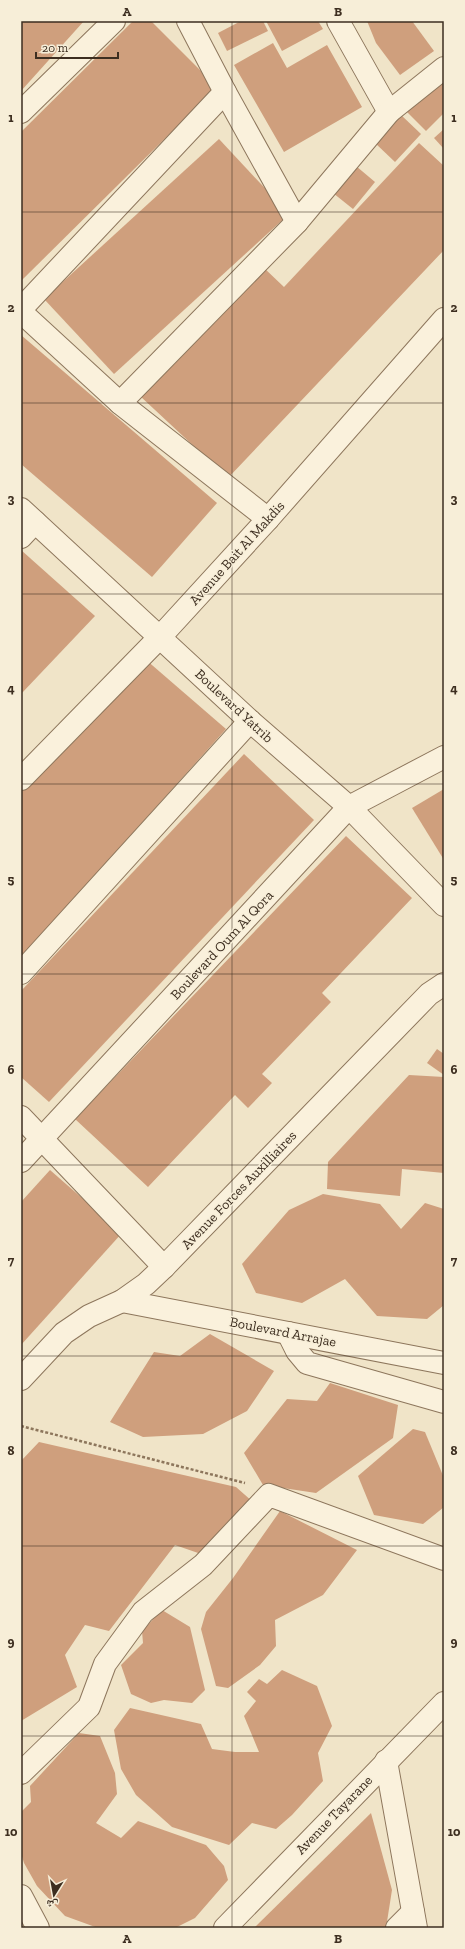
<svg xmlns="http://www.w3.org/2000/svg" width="465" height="1949" font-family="'Zilla Slab','Noto Naskh Arabic',serif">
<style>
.building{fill:#cf9f7d}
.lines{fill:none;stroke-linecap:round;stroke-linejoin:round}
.minor-casing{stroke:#8d765c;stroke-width:24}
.path{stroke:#8d765c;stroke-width:2.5;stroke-dasharray:3 2;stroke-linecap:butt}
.minor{stroke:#faf1dc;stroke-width:22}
.grid{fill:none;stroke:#3d2e20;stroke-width:1;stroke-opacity:0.55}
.labels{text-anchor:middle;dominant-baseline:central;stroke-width:3;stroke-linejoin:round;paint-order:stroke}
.street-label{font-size:14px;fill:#3d2e20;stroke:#f7eed8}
.neatline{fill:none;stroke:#3d2e20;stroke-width:1.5}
.grid-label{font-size:13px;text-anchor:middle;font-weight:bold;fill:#3d2e20}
</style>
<rect width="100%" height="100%" fill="#f0e4c8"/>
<g class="building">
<path d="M21 21H84L21 91Z"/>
<path d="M133 21H151L217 87 21 281V132Z"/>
<path d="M241 21H263L268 31 227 51 218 33Z"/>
<path d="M266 21H318L323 29 282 51Z"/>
<path d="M367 21H412L434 51 400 75 376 43Z"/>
<path d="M273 43 287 68 327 45 362 107 284 152 234 65Z"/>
<path d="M444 76V113L426 131 407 112Z"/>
<path d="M400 114 421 134 395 162 374 142Z"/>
<path d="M444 129V149L434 138Z"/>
<path d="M219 139 289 214 114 374 44 299Z"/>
<path d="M419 143 444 166V250L228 478 140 396 263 267 284 287Z"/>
<path d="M356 166 375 182 353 209 333 193Z"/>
<path d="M21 335 217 503 152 577 21 464Z"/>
<path d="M21 550 95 616 21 694Z"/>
<path d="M145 659 226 729 21 958V789Z"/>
<path d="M244 754 314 820 49 1102 21 1077V991Z"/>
<path d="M444 789V860L412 808Z"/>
<path d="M346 836 412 898 322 993 331 1002 262 1074 272 1083 248 1108 235 1095 148 1187 75 1119Z"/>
<path d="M437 1049 444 1054V1075L427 1063Z"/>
<path d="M409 1075 444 1077V1173L402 1169 400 1196 327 1189 328 1162Z"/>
<path d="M50 1170 122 1233 21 1345V1202Z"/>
<path d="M323 1194 380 1204 401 1229 425 1203 444 1209V1305L427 1319 377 1316 345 1279 302 1303 256 1293 242 1264 289 1210Z"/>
<path d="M210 1334 274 1371 247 1411 203 1434 143 1437 110 1422 154 1352 180 1356Z"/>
<path d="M330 1383 398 1405 393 1438 316 1493 263 1485 244 1453 287 1399 317 1401Z"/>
<path d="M413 1429 425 1432 444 1478V1507L423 1524 374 1515 358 1476Z"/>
<path d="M39 1442 236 1487 253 1502 201 1554 175 1545 109 1631 85 1625 65 1655 77 1687 21 1721V1461Z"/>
<path d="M280 1511 357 1550 323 1595 275 1620 276 1646 260 1665 228 1688 216 1686 201 1629 206 1612 233 1578Z"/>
<path d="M162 1610 190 1627 205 1690 192 1703 164 1700 151 1703 131 1694 121 1665 143 1643 142 1631Z"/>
<path d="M282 1670 317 1686 332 1726 318 1753 323 1781 292 1815 276 1829 252 1823 229 1845 172 1827 136 1795 121 1769 114 1730 130 1708 201 1724 212 1749 235 1752H259L244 1716 256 1701 247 1692 259 1679 267 1684Z"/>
<path d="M79 1733 100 1736 115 1773 117 1794 96 1823 121 1838 138 1821 206 1845 224 1866 228 1880 195 1918 175 1928H98L65 1916 37 1886 24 1863 21 1853V1812L31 1802 30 1786Z"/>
<path d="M371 1813 392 1890 386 1928H254Z"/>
</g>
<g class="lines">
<g class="minor-casing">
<g id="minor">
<path d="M188 21 225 92 297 222"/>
<path d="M338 21 389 112"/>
<path d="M21 112 114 21"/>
<path d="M21 309 225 92"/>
<path d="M21 312 120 403 268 519"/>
<path d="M120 403 297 222 389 112 444 68"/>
<path d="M21 509 250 721 349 807 444 905"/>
<path d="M21 537 35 522"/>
<path d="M21 779 160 637 268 519 444 319"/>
<path d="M21 973 250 721"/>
<path d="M21 1117 164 1267"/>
<path d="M21 1161 349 807 444 757"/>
<path d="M122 1301 444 1363"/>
<path d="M288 1333 297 1351 307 1363 444 1402"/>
<path d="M21 1379 64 1333 89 1316 122 1301 146 1284 164 1267 429 994 444 984"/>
<path d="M386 1761 416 1928"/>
<path d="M21 1773 89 1707 105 1664 143 1612 203 1565 269 1495 444 1559"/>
<path d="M21 1896 38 1928"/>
<path d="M225 1928 444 1703"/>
<path d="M397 1928 413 1912"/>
</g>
</g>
<path class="path" d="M21 1426 245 1483"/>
<use href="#minor" class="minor"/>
</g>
<path class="grid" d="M232 21V1928M21 212H444M21 403H444M21 594H444M21 784H444M21 974H444M21 1165H444M21 1356H444M21 1546H444M21 1736H444"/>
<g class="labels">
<g class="street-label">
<text transform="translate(237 553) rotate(-48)">Avenue Bait Al Makdis</text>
<text transform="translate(234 706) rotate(43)">Boulevard Yatrib</text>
<text transform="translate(222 945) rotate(-47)">Boulevard Oum Al Qora</text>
<text transform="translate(239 1190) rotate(-46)">Avenue Forces Auxilliaires</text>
<text transform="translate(283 1332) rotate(11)">Boulevard Arrajae</text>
<text transform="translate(334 1815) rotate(-46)">Avenue Tayarane</text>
</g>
</g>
<rect width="465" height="1949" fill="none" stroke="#f7eed8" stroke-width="44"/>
<g transform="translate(54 1895) rotate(191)" stroke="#f7eed8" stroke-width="3" paint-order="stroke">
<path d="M0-3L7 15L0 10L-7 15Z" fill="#3d2e20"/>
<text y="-6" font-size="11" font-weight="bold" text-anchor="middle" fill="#3d2e20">ش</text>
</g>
<path d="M36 52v6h82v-6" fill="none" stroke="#3d2e20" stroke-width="2"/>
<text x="42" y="52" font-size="12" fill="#3d2e20" stroke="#f7eed8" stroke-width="3" paint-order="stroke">20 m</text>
<rect x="22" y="22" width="421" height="1905" class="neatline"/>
<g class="grid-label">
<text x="127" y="16">A</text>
<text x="338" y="16">B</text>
<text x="11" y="122">1</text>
<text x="454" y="122">1</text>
<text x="11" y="312">2</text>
<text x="454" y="312">2</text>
<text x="11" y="503">3</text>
<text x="454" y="503">3</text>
<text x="11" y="693">4</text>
<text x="454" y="693">4</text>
<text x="11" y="884">5</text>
<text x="454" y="884">5</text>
<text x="11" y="1074">6</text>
<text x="454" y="1074">6</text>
<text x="11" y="1265">7</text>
<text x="454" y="1265">7</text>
<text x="11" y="1455">8</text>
<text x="454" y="1455">8</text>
<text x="11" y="1646">9</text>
<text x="454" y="1646">9</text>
<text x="11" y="1836">10</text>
<text x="454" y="1836">10</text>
<text x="127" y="1943">A</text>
<text x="338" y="1943">B</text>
</g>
</svg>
